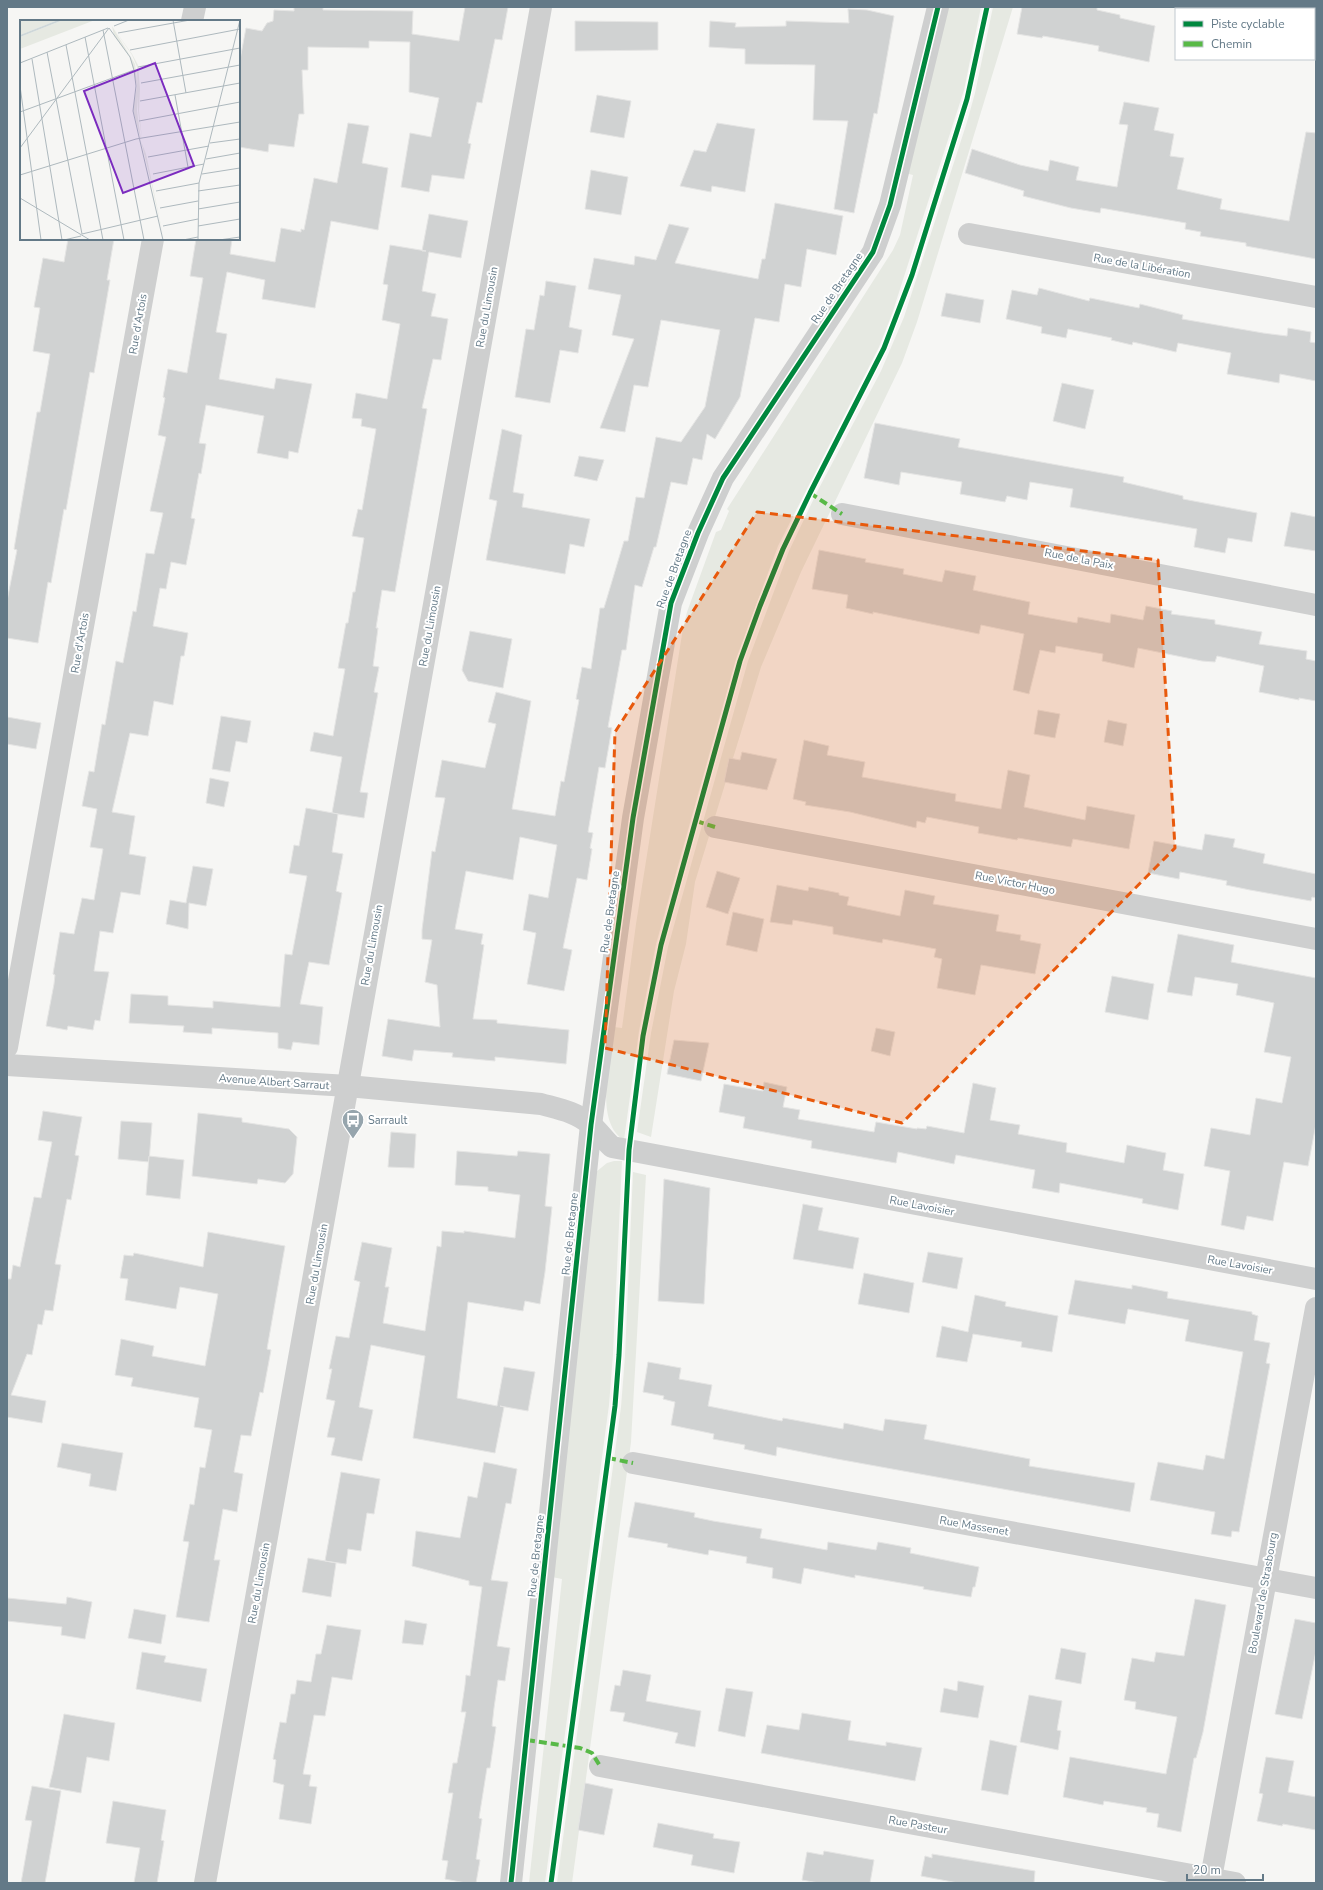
<svg xmlns="http://www.w3.org/2000/svg" width="1323" height="1890" font-family="'Nunito Sans',sans-serif">
<style>
.green{fill:#e6e9e2}
.building{fill:#d0d2d2;stroke:#e5e5e4}
.lines{fill:none;stroke-linecap:round;stroke-linejoin:round}
.minor{stroke:#cecfcf;stroke-width:22}
.quiet{stroke:#58b947;stroke-width:4;stroke-dasharray:8 4;stroke-linecap:butt}
.cycleway-casing{stroke:#fff;stroke-width:8}
.cycleway{stroke:#00873e;stroke-width:5}
.marked{fill:#e8590c;fill-opacity:0.2;stroke:#e8590c;stroke-width:3;stroke-dasharray:8 5;stroke-linejoin:round}
.labels{text-anchor:middle;dominant-baseline:central;stroke-width:4;stroke-linejoin:round;paint-order:stroke}
.street-label{font-size:11px;fill:#637987;stroke:#fff}
.poi-label{font-size:11px;fill:#637987;stroke:#fff;text-anchor:start}
.inset-road{fill:none;stroke:#aeb9be;stroke-width:1}
.view{fill:#7b2cbf;fill-opacity:0.15;stroke:#7b2cbf;stroke-width:2}
.inset-edge{fill:none;stroke:#637987;stroke-width:2}
</style>
<rect width="100%" height="100%" fill="#f6f6f4"/>
<g class="green">
<path d="M947 7H981L964 90 892 314 879 347 778 546 736 659 656 944 639 1031 624 1140C593 1122 611 1056 614 1027L622 1028 636 924 683 628 687 612 716 532 721 530 729 511 727 509 893 250 900 235 913 175 905 173Z"/>
<path d="M993 7H1013L917 322 902 363 801 572 761 667 695 882 686 944 674 991 651 1137 637 1132 651 1033 668 947 748 661 789 551 817 492 881 371 904 317 967 122 975 93Z"/>
<path d="M614 1161H622L613 1354 609 1405 545 1883H529L562 1579 552 1577 596 1172 607 1163Z"/>
<path d="M633 1172 646 1175 631 1442 572 1883H557L621 1407 625 1356Z"/>
</g>
<g class="building">
<path d="M294 7H323V10L413 11 412 34 459 41 465 7H508L502 40 495 39 482 103 477 102 468 143 471 144 464 179 432 175 429 192 401 187 410 133 431 137 439 98 409 92 410 42 369 41V48L308 47V70H302L304 114H299L294 147 269 144 268 152 239 147V65L246 28 262 31 267 23 273 21 274 10 294 11Z"/>
<path d="M1022 7H1097V10L1120 15V18L1155 26 1149 62 1098 51 1099 46 1043 36 1042 38 1017 34Z"/>
<path d="M848 9 867 10 894 16 877 114 874 113 854 213 834 209 848 121 813 120 815 65 745 64V49L709 47 710 21 736 23 735 27 786 26V21L849 23Z"/>
<path d="M575 21 658 22V50L575 51Z"/>
<path d="M597 95 631 101 624 138 590 132Z"/>
<path d="M1124 102 1159 108 1154 130 1174 134 1170 156 1184 158 1177 189 1222 199 1220 209 1289 221 1306 132 1316 133V259L1246 246V243L1200 236 1201 232 1185 229 1186 223 1101 208 1100 213 1071 208 1023 196 1024 191 965 173 972 149 1020 165 1048 171 1050 160 1079 167 1076 180 1117 187 1128 125 1119 124Z"/>
<path d="M348 123 369 126 362 163 388 168 378 230 331 221 315 308 262 299 265 280 227 272 216 332 227 334 219 379 274 389 276 378 312 384 298 453 289 451 288 459 257 453 264 416 206 405 199 443 206 444 201 474 199 473 191 518 195 519 186 565 171 562 166 589 160 588 153 626 188 633 184 656H181L173 705 154 701 148 736 130 733 112 812 135 816 129 854 146 857 140 895 121 892 113 933 100 931 94 971 109 972 100 1021 95 1020 93 1030 68 1026 67 1030 46 1026 54 984 55 975 53 974 60 932 74 934 82 898 94 900 103 849 90 847 97 809 82 806 89 771 94 772 102 724 105 725 116 661 123 663 133 611 136 612 146 553 154 554 163 513 150 511 166 437 158 435 165 398 163 397 168 369 187 373 203 278 190 276 196 239H232L230 254 275 262 281 228 301 232V229L304 230 314 178 337 183Z"/>
<path d="M717 123 755 129 745 192 712 186 711 192 680 186 694 150 706 152Z"/>
<path d="M591 170 628 177 621 215 585 209Z"/>
<path d="M775 203 843 216 836 255 807 249 801 287 785 284 779 322 755 318 740 397 715 439 707 434 702 460 693 458 687 485 671 482 656 547H654L642 587 635 585 626 650H622L608 727 612 728 605 768 599 767 588 832 593 833 590 848 592 849 587 880 577 878 563 948 572 950 564 991 527 984 536 933 523 930 529 894 548 898 557 845 520 837 513 880 466 871 455 929 483 934 481 944 484 945 473 1019 497 1020V1023L569 1030 566 1064 495 1057V1061L452 1057 453 1053 414 1050 412 1061 382 1056 388 1019 440 1027 437 985 425 982 432 940 422 939V930L432 851 435 852 445 798 435 797 442 760 485 768 496 724 488 722 496 692 531 701 512 809 555 816 561 781 564 782 579 700 576 699 582 667 591 669 600 608H604L624 541H628L636 497 644 498 656 437 681 442 705 407 720 330 661 320 648 387 634 385 625 432 600 428 634 339 612 335 621 295 588 289 594 258 634 265 635 256 656 260 669 224 689 228 675 263 758 279 762 259H765Z"/>
<path d="M429 214 468 221 461 258 429 252 422 291 436 294 431 316 448 319 441 360 433 359 422 408 427 409 395 592 382 590 376 628H378L373 666 379 667 374 692 378 693 360 792 368 793 364 818 332 813 342 757 310 751 314 732 333 736 345 669 338 668 346 623H348L353 592H355L364 538 352 536 358 509 362 510 376 429 361 426 362 419 352 418 356 393 387 399 400 324 382 320 388 285 383 284 390 245 426 251H422Z"/>
<path d="M68 239H114L107 280H110L94 373 90 372 66 510 64 509 51 583 48 582 38 643 7 638V601L17 550 14 549 37 412H40L50 354 33 351 40 308 34 307 43 258 64 262Z"/>
<path d="M546 281 576 286 569 327 582 330 578 353 560 350 550 403 515 397 526 329 534 330 540 295 544 296Z"/>
<path d="M1039 288 1089 301 1090 298 1139 308 1140 304 1183 315 1182 319 1263 333 1287 336 1288 328 1311 332 1310 342 1316 343V381L1280 374 1279 383 1227 374 1231 353 1178 343 1176 352 1133 342 1132 345 1111 340 1112 338 1068 329 1066 338 1041 333 1042 327 1006 319 1012 290 1037 295Z"/>
<path d="M946 293 984 300 980 323 941 316Z"/>
<path d="M1062 383 1094 390 1085 429 1053 421Z"/>
<path d="M875 423 960 439 958 447 1124 477 1123 482 1183 496V499L1257 513 1252 542 1228 538 1225 553 1194 547 1197 529 1070 507 1073 489 1030 482 1027 500 1007 496 1005 502 960 494 962 482 901 472 899 485 864 478Z"/>
<path d="M502 429 522 435 513 492 524 494 522 507 590 519 584 547 570 544 565 574 486 560 497 501 489 499Z"/>
<path d="M579 456 604 460 597 481 574 476Z"/>
<path d="M1291 512 1316 517V551L1284 546Z"/>
<path d="M819 550 866 559 865 562 904 569 903 574 942 582 945 570 976 576 973 590 1030 602 1028 614 1077 623 1078 617 1110 623 1111 614 1143 620 1146 606 1172 611 1171 614 1215 620V624L1262 632 1259 644 1307 651 1306 659 1316 661V701L1299 698V700L1259 692 1264 666 1217 656 1215 662 1202 661 1138 648 1134 668 1102 661 1103 654 1056 646 1055 653 1040 650 1029 694 1013 690 1024 634 981 625 979 634 873 612V614L846 608 848 595 812 589Z"/>
<path d="M470 631 512 639 503 688 468 681 462 670Z"/>
<path d="M1038 710 1060 714 1055 738 1034 734Z"/>
<path d="M221 716 251 721 247 743 236 741 230 772 212 769Z"/>
<path d="M7 717 41 723 36 749 7 744Z"/>
<path d="M1108 720 1127 724 1123 746 1104 742Z"/>
<path d="M804 740 829 746 827 755 865 762 862 777 956 794 955 801 1001 809 1008 770 1030 775 1024 807 1085 820 1087 806 1135 815 1129 849 1073 839 1071 847 1018 838 1017 840 978 833 979 827 927 817 925 823 917 821 916 828 850 812 805 805 806 802 793 799Z"/>
<path d="M742 752 777 759 767 790 724 782 729 758 740 760Z"/>
<path d="M210 778 229 782 224 807 206 803Z"/>
<path d="M306 808 338 814 332 852 343 854 336 891 342 893 329 965 309 962 300 1004 323 1007 319 1045 293 1042 291 1050 278 1048V1033L212 1028V1034L183 1032 184 1026 129 1023 131 994 168 996V1005L213 1008V1001L280 1007 285 954 292 955 307 876 289 873 294 845 299 846Z"/>
<path d="M1205 834 1235 839 1233 847 1265 854 1263 863 1316 874V898L1312 897 1311 901 1250 890 1226 885 1227 881 1180 872 1179 879 1148 873 1154 841 1202 850Z"/>
<path d="M193 866 213 869 206 906 189 903 188 929 166 924 170 900 186 903Z"/>
<path d="M717 871 740 878 728 914 706 907Z"/>
<path d="M777 885 808 891 809 887 839 893V895L849 897 847 905 900 916 905 890 935 896 933 904 999 915 996 931 1021 935 1020 940 1041 944 1035 974 981 965 975 995 937 988 942 959 934 957 936 949 883 939 882 943 833 934V927L793 920 792 925 770 922Z"/>
<path d="M733 912 764 919 757 952 726 945Z"/>
<path d="M1178 934 1234 945 1231 962 1316 978V1124L1308 1166 1284 1162 1273 1221 1247 1216 1244 1230 1221 1225 1230 1171 1204 1166 1211 1128 1250 1135 1256 1098 1282 1103 1291 1057 1264 1052 1274 1003 1236 995 1238 984 1195 977 1192 996 1167 992Z"/>
<path d="M1112 976 1154 984 1148 1020 1105 1012Z"/>
<path d="M876 1028 895 1032 890 1056 871 1051Z"/>
<path d="M674 1040 709 1043 701 1081 667 1074Z"/>
<path d="M764 1082 787 1087 783 1107 800 1110 798 1119 874 1132 876 1122 917 1129V1128L926 1129 927 1126 964 1133 973 1083 996 1088 990 1120 1020 1125 1018 1134 1067 1143 1066 1152 1124 1163 1127 1145 1166 1153 1163 1170 1184 1174 1178 1210 1142 1203 1143 1199 1060 1183 1059 1193 1032 1188 1035 1170 956 1155 954 1164 898 1152 896 1163 811 1148 812 1141 743 1128 745 1117 719 1112 724 1084 763 1091Z"/>
<path d="M43 1111 82 1117 75 1155 79 1156 71 1200 67 1199 55 1264 61 1265 53 1311 45 1310 42 1325 38 1324 32 1355 27 1354 11 1395 46 1401 42 1423 7 1417V1279H11L13 1265 20 1267 34 1197 41 1198 52 1142 38 1140Z"/>
<path d="M198 1113 242 1118V1122L289 1129 297 1137 293 1174 285 1183 258 1179 257 1184 192 1176Z"/>
<path d="M121 1121 152 1123 149 1162 118 1159Z"/>
<path d="M391 1132 416 1134 414 1168 388 1167Z"/>
<path d="M457 1151 517 1156 518 1151 550 1154 545 1206 552 1207 545 1272 540 1304 525 1301 523 1311 468 1302 457 1398 497 1406 504 1367 535 1372 528 1411 500 1406 504 1407 495 1453 413 1438 425 1356 371 1345 359 1407 373 1410 362 1461 331 1455 335 1438 327 1437 335 1401 326 1399 332 1369H329L336 1336 349 1338 360 1282 354 1280 362 1242 392 1248 385 1287H389L383 1323 425 1331 437 1246 441 1247 442 1231 464 1233V1231L515 1238 520 1195 488 1191V1187L455 1185Z"/>
<path d="M149 1156 184 1160 180 1199 146 1195Z"/>
<path d="M664 1179 710 1188 704 1304 658 1301Z"/>
<path d="M803 1204 823 1208 818 1230 859 1238 853 1269 793 1259Z"/>
<path d="M208 1232 285 1246 267 1349 271 1350 263 1393 260 1392 251 1436 241 1435 234 1472 243 1474 237 1512 223 1509 214 1560H220L209 1622 176 1617 189 1542 183 1541 190 1504 194 1505 200 1467 205 1468 212 1430 194 1427 199 1398 131 1386 133 1378 115 1375 121 1339 154 1346 152 1356 205 1366 218 1294 180 1287 176 1309 125 1300 128 1279 120 1278 124 1255 133 1256 134 1253 203 1267Z"/>
<path d="M928 1252 963 1258 957 1289 922 1282Z"/>
<path d="M864 1273 914 1283 909 1313 858 1304Z"/>
<path d="M1075 1280 1132 1289V1285L1168 1292 1167 1298 1252 1312V1314L1258 1316 1254 1340 1270 1343 1266 1363 1270 1364 1239 1532 1232 1531 1231 1537 1211 1534 1215 1512 1150 1500 1158 1462 1203 1470 1206 1455 1224 1459 1243 1352 1185 1341 1189 1320 1128 1309 1125 1324 1068 1314Z"/>
<path d="M975 1295 1006 1302 1005 1306 1058 1316 1052 1352 1021 1347 1022 1342 973 1334 967 1362 936 1357 942 1326 968 1332Z"/>
<path d="M648 1362 681 1368 679 1379 712 1385 708 1406 782 1421 783 1418 843 1429 844 1423 883 1431 885 1419 927 1425 924 1439 1030 1459 1029 1466 1135 1483 1130 1512 837 1459 777 1447 776 1456 744 1449 745 1445 713 1439 714 1434 671 1425 675 1402 663 1399 664 1396 643 1392Z"/>
<path d="M62 1443 123 1453 116 1491 89 1486 91 1474 57 1467Z"/>
<path d="M484 1462 517 1469 511 1504 506 1503 491 1580 508 1582 497 1646 510 1648 505 1681 498 1680 494 1708 492 1726 496 1727 494 1741 490 1768H487L479 1818 482 1819 476 1859 480 1860 476 1883H466L445 1879 448 1861 442 1860 453 1793H448L453 1763H457L466 1712H461L465 1685 466 1675 470 1676 482 1587 469 1585V1581L412 1566 416 1531 460 1538 468 1496 477 1498Z"/>
<path d="M341 1472 380 1479 374 1514 367 1513 361 1551 348 1549 346 1564 325 1561 336 1563 331 1597 302 1592 308 1558 325 1561Z"/>
<path d="M635 1502 695 1513 694 1517 713 1521 762 1529 760 1538 827 1550 828 1542 876 1550 878 1542 911 1548 910 1553 979 1567 975 1587H973L971 1597 923 1589 924 1587 855 1575V1578L804 1568 801 1584 772 1578 773 1568 746 1563 747 1557 709 1550 708 1555 667 1547 668 1544 628 1537Z"/>
<path d="M67 1597 92 1602 85 1639 61 1635 62 1627 7 1621V1598L66 1604Z"/>
<path d="M1195 1599 1226 1605 1203 1732 1196 1758H1194L1181 1832 1157 1827 1159 1814 1146 1812 1147 1808 1104 1801 1103 1805 1063 1797 1070 1757 1166 1774 1177 1717 1135 1709 1136 1702 1124 1700 1132 1658 1154 1662 1156 1652 1184 1656Z"/>
<path d="M134 1609 166 1615 161 1644 128 1638Z"/>
<path d="M1295 1619 1316 1623V1651L1302 1719 1275 1714Z"/>
<path d="M405 1620 427 1624 423 1645 402 1643Z"/>
<path d="M327 1625 361 1630 352 1680 332 1677 325 1716 314 1715 303 1774 311 1775 309 1786 317 1787 311 1824 279 1819 284 1785 273 1782 276 1760 273 1759 280 1722 286 1723 291 1694H295L297 1680 311 1682 316 1654H321Z"/>
<path d="M1061 1648 1086 1653 1081 1684 1055 1679Z"/>
<path d="M142 1652 166 1656 164 1662 207 1669 201 1702 136 1689Z"/>
<path d="M623 1670 651 1675 646 1701 701 1711 695 1747 675 1743 678 1733 623 1721 625 1713 610 1711 615 1685 620 1686Z"/>
<path d="M958 1681 984 1686 978 1718 940 1712 944 1688 957 1691Z"/>
<path d="M726 1688 753 1692 745 1737 718 1731Z"/>
<path d="M1029 1695 1062 1701 1057 1730 1061 1731 1058 1750 1020 1742Z"/>
<path d="M802 1713 851 1721 848 1740 886 1746V1742L922 1748 915 1781 761 1753 767 1725 799 1730Z"/>
<path d="M64 1714 115 1723 109 1761 87 1757 81 1793 49 1787 53 1771Z"/>
<path d="M990 1740 1017 1746 1008 1795 981 1790Z"/>
<path d="M1266 1757 1294 1761 1288 1792 1316 1797V1830L1283 1824 1282 1826 1257 1821 1263 1794 1259 1793Z"/>
<path d="M585 1783 613 1789 604 1835 578 1830Z"/>
<path d="M32 1786 61 1791 45 1883H21L32 1821 25 1820Z"/>
<path d="M113 1801 166 1810 161 1840 164 1841 157 1883H134L140 1848 106 1843Z"/>
<path d="M658 1823 714 1834 713 1838 740 1842 734 1873 691 1865 693 1855 653 1847Z"/>
<path d="M824 1851 874 1860 870 1883H819L802 1880 807 1852 823 1855Z"/>
<path d="M932 1854 1035 1871 1034 1883H958L921 1876 925 1856 932 1858Z"/>
</g>
<g class="lines">
<g class="minor">
<path d="M192 21 195 7"/>
<path d="M969 234 1316 297"/>
<path d="M842 514 1316 605"/>
<path d="M715 827 1316 939"/>
<path d="M7 1047 153 239"/>
<path d="M7 1065 348 1086 541 1104C559 1109 576 1112 590 1124 598 1130 604 1140 612 1147L1316 1279"/>
<path d="M633 1463 1316 1588"/>
<path d="M600 1766 1235 1883"/>
<path d="M1211 1878 1316 1308"/>
<path d="M205 1883 541 7"/>
<path d="M511 1883 591 1125 633 818 671 603 698 533 723 478 873 252 890 205 938 7"/>
</g>
<g class="quiet">
<path d="M810 493 842 514"/>
<path d="M696 821 715 827"/>
<path d="M608 1458 633 1463"/>
<path d="M527 1740 580 1748 592 1753 600 1766"/>
</g>
<g class="cycleway-casing">
<g id="cycleway">
<path d="M511 1883 591 1125 633 818 671 603 698 533 723 478 873 252 890 205 938 7"/>
<path d="M551 1883 615 1406 619 1355 629 1150 643 1036 661 945 740 661 760 606 783 549 810 493 884 348 912 275 967 99 987 7"/>
</g>
</g>
<use href="#cycleway" class="cycleway"/>
</g>
<path class="marked" d="M757 512 1158 560 1175 848 902 1123 605 1048 615 732Z"/>
<defs>
<g id="bus-pin" transform="scale(1.15)"><path d="M0 17L-7.5 6A9.5 9.5 0 1 1 7.5 6Z" fill="#96a5ad" stroke="#fff"/><path d="M-5-6H5V4H4V6H2V4H-2V6H-4V4H-5ZM-3.5-4V0h7V-4ZM-3.5 1.2v1.5H-2V1.2ZM2 1.2v1.5H3.5V1.2Z" fill="#fff"/></g>
</defs>
<g fill-rule="evenodd">
<use href="#bus-pin" x="353" y="1120"/>
</g>
<g class="labels">
<g class="street-label">
<text transform="translate(1142 266) rotate(10)">Rue de la Libération</text>
<text transform="translate(837 288) rotate(-56)">Rue de Bretagne</text>
<text transform="translate(487 307) rotate(-80)">Rue du Limousin</text>
<text transform="translate(138 324) rotate(-80)">Rue d'Artois</text>
<text transform="translate(1079 559) rotate(11)">Rue de la Paix</text>
<text transform="translate(674 569) rotate(-70)">Rue de Bretagne</text>
<text transform="translate(430 626) rotate(-80)">Rue du Limousin</text>
<text transform="translate(80 643) rotate(-80)">Rue d'Artois</text>
<text transform="translate(1015 883) rotate(11)">Rue Victor Hugo</text>
<text transform="translate(610 912) rotate(-82)">Rue de Bretagne</text>
<text transform="translate(372 945) rotate(-80)">Rue du Limousin</text>
<text transform="translate(274 1082) rotate(4)">Avenue Albert Sarraut</text>
<text transform="translate(922 1206) rotate(11)">Rue Lavoisier</text>
<text transform="translate(570 1234) rotate(-84)">Rue de Bretagne</text>
<text transform="translate(317 1264) rotate(-80)">Rue du Limousin</text>
<text transform="translate(1240 1265) rotate(10)">Rue Lavoisier</text>
<text transform="translate(974 1526) rotate(10)">Rue Massenet</text>
<text transform="translate(536 1556) rotate(-84)">Rue de Bretagne</text>
<text transform="translate(259 1583) rotate(-80)">Rue du Limousin</text>
<text transform="translate(1263 1593) rotate(-80)">Boulevard de Strasbourg</text>
<text transform="translate(918 1825) rotate(10)">Rue Pasteur</text>
</g>
<g class="poi-label">
<text x="368" y="1120">Sarrault</text>
</g>
</g>
<g transform="translate(20 20)">
<rect width="220" height="220" fill="#f6f6f4"/>
<path d="M0 0H38L0 15ZM43 0H75L0 29V17ZM92 6 112 34 118 45 120 69 119 91 122 119 118 91 117 47 112 35ZM92 6 115 44 118 69 117 91 121 120 113 90 117 66 110 37 94 16ZM121 121 126 134 144 220 132 166Z" fill="#e6e9e2"/>
<path d="M38 0H43L0 17V15Z" fill="#ced7d9"/>
<path class="inset-road" d="M153 0 166 73M94 6 109 0M89 8 110 37 114 50 116 66 113 91 143 220M83 10 124 220M98 13 170 0M65 17 104 220M46 25 83 220M110 30 220 9M27 32 62 214M12 39 42 220M0 43 88 8M118 47 220 28M121 63 220 45M0 66 21 220M155 75 168 147M120 81 220 63M0 92 114 50M119 101 220 82M190 123 220 119M0 128 89 8M128 137 189 126M186 139 220 133M133 154 184 144M182 154 220 148M0 155 116 119 220 102M136 171 179 163M178 171 220 165M0 178 70 220M140 188 178 181M178 189 220 182M143 206 178 199M178 206 220 199M62 214 138 196M44 220 61 216M163 220 178 217M178 220 179 163 220 0M199 220 220 217"/>
<path class="view" d="M135 43 174 146 103 173 64 71Z"/>
<rect width="220" height="220" class="inset-edge"/>
</g>
<rect width="1323" height="1890" fill="none" stroke="#637987" stroke-width="16"/>
<rect x="1175" y="8" width="140" height="52" fill="#ffffff" stroke="#c1c9cf"/>
<rect x="1183" y="21" width="20" height="6" fill="#00873e" stroke="#c1c9cf"/>
<text x="1211" y="28" font-size="12" fill="#637987">Piste cyclable</text>
<rect x="1183" y="41" width="20" height="6" fill="#58b947" stroke="#c1c9cf"/>
<text x="1211" y="48" font-size="12" fill="#637987">Chemin</text>
<path d="M1187 1874v6h76v-6" fill="none" stroke="#637987" stroke-width="2"/>
<text x="1193" y="1874" font-size="12" fill="#637987" stroke="#ffffff" stroke-width="3" paint-order="stroke">20 m</text>
</svg>
